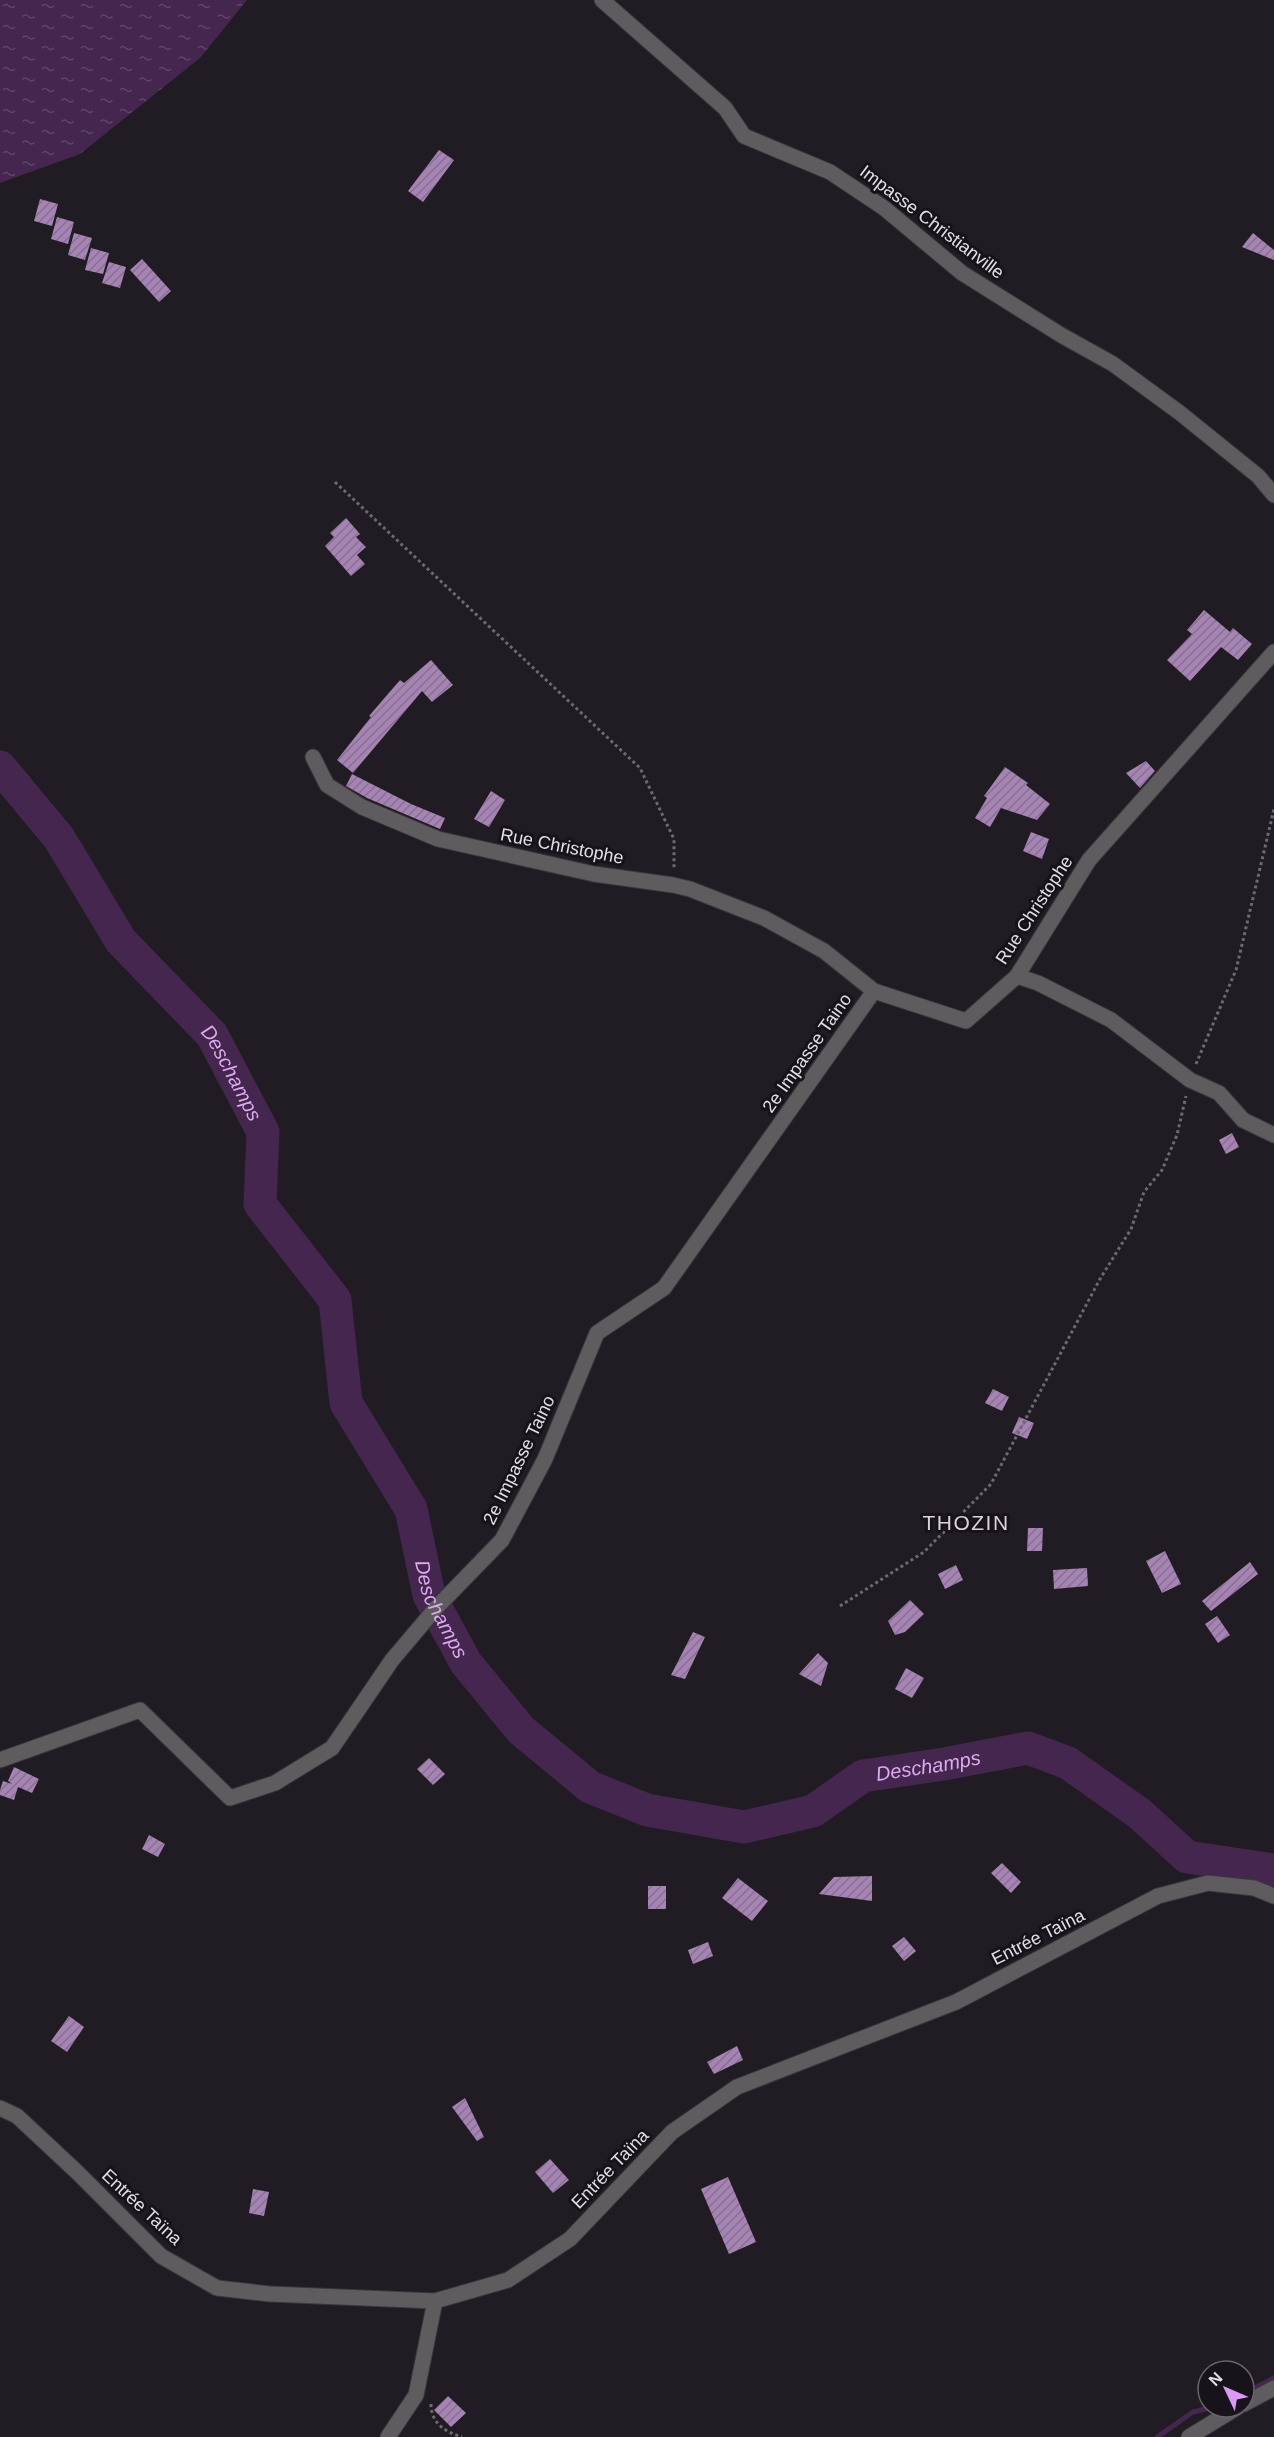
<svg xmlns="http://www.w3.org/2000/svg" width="1274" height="2437" font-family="Arial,sans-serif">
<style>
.water{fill:url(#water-ripples)}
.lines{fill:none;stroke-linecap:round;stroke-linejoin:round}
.stream{stroke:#44264f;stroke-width:5}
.river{stroke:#44264f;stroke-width:33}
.building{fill:url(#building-hatch)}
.minor-casing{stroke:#3c363e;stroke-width:17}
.path{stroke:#6e6970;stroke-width:3;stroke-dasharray:3 3;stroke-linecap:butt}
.minor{stroke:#5f5c60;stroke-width:15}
.labels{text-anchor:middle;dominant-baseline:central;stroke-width:6;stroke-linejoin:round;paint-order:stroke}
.street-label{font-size:18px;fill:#e2dee4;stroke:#18121a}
.water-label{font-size:20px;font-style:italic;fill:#dcaaef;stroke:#18121a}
.quarter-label{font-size:21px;letter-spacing:1.5px;fill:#d9d1dc;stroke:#18121a}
</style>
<defs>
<pattern id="water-ripples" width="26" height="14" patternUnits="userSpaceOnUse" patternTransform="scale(1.5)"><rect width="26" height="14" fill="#44264f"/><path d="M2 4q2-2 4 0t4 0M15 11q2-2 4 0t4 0" fill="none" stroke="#5f4568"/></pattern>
<pattern id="building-hatch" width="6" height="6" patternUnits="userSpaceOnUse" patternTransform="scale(1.5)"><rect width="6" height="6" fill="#a583b3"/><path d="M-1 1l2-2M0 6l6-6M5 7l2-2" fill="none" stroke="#887092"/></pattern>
</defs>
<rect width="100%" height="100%" fill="#211b23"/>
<path class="water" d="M0 0H247L200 58 80 154 0 183Z"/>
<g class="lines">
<g class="stream">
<path d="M1244 2393 1274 2378"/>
<path d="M1157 2437 1193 2412 1213 2407"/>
</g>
<path class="river" id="s1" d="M0 767 59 838 121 941 212 1035 263 1132 260 1204 335 1300 346 1403 411 1509 429 1595 466 1663 521 1730 590 1787 647 1810 744 1827 813 1811 863 1776 944 1764 1028 1748 1068 1763 1140 1814 1187 1857 1274 1870"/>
</g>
<g class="building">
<path d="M439 150 454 160 423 202 408 191Z"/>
<path d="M40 199 58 204 52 226 34 221Z"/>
<path d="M57 217 74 222 68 244 51 239Z"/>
<path d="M74 233 92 238 85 260 68 255Z"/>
<path d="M1253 233 1274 250V260L1242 247Z"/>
<path d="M91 248 109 253 103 274 85 270Z"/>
<path d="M142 259 171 291 159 302 130 270Z"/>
<path d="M109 262 126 267 120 288 102 283Z"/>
<path d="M346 518 360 534 356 537 366 547 357 555 365 564 351 576 325 546 334 537 330 533Z"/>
<path d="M1204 610 1230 632 1233 628 1252 644 1238 660 1221 647 1190 681 1167 660 1192 634 1187 630Z"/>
<path d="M431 660 453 685 432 702 422 691 353 773 337 760 371 717 369 716 400 680 404 683Z"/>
<path d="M1146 761 1155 771 1140 788 1126 773Z"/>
<path d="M1005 767 1028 783 1026 785 1050 804 1037 820 1001 808 990 827 975 818 987 798 984 796Z"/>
<path d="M352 774 411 804 445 818 440 829 367 798 346 786Z"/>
<path d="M491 791 505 800 489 827 474 819Z"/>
<path d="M1031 832 1049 839 1042 859 1023 851Z"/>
<path d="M1232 1133 1239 1147 1226 1154 1219 1140Z"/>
<path d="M993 1389 1009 1397 1002 1411 985 1403Z"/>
<path d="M1019 1417 1034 1423 1027 1439 1012 1433Z"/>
<path d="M1028 1528H1043L1042 1551H1027Z"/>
<path d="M1165 1551 1181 1584 1162 1593 1146 1561Z"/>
<path d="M1250 1562 1258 1574 1211 1611 1202 1601Z"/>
<path d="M956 1565 963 1580 945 1589 938 1574Z"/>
<path d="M1087 1568 1088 1586 1054 1589 1053 1570Z"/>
<path d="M910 1600 924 1614 905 1632 895 1635 888 1621Z"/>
<path d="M1217 1616 1230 1635 1218 1643 1205 1624Z"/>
<path d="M693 1632 705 1637 685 1679 671 1675Z"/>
<path d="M818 1653 828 1663 821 1686 799 1674Z"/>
<path d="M906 1668 924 1678 912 1698 895 1689Z"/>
<path d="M429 1758 445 1774 433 1785 417 1769Z"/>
<path d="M14 1767 39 1779 32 1793 18 1787 14 1800 0 1795V1790L3 1781 12 1784 8 1781Z"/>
<path d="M149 1835 165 1844 158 1857 142 1849Z"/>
<path d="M1002 1863 1021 1882 1011 1893 991 1873Z"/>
<path d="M872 1876V1901L819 1894 834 1877Z"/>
<path d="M738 1878 768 1901 752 1921 722 1898Z"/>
<rect x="648" y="1886" width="18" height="23"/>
<path d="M904 1937 916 1951 904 1961 892 1946Z"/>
<path d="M708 1942 713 1956 693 1964 688 1950Z"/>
<path d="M69 2016 84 2027 67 2052 51 2041Z"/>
<path d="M737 2046 743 2060 714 2074 707 2062Z"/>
<path d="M465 2098 484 2137 477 2141 452 2107Z"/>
<path d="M550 2159 569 2180 553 2193 535 2172Z"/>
<path d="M728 2177 756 2242 729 2254 701 2189Z"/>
<path d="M253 2189 269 2192 264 2216 249 2213Z"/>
<path d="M448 2396 466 2413 451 2427 434 2410Z"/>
</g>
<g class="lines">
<g class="minor-casing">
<g id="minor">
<path d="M602 0 725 108 744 136 830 172 884 208 962 273 1061 335 1113 364 1180 413 1258 476 1274 495"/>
<path d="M313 757 327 785 362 807 438 839 594 874 673 885 690 889 764 918 824 951 874 991 966 1021 1017 976 1089 860 1274 652"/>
<path d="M1017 976 1038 983 1111 1020 1190 1080 1219 1093 1243 1120 1274 1135"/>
<path d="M0 1760 140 1710 230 1798 275 1783 332 1748 392 1660 436 1608 502 1540 545 1459 597 1333 664 1288 874 991"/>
<path d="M0 2108 17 2116 78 2173 161 2256 217 2288 270 2294 435 2301 508 2280 570 2239 672 2132 737 2087 956 2002 1158 1896 1208 1883 1254 1888 1274 1896"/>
<path d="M1244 2404 1274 2388"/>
<path d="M388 2437 416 2395 435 2301"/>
<path d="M1189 2437 1238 2407"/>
</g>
</g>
<g class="path">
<path d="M335 482 640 768 674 839V868"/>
<path d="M1196 1064 1236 970 1274 809"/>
<path d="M840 1606 924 1552 991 1484 1100 1279 1131 1229 1144 1192 1162 1170 1177 1135 1186 1096"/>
<path d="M431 2404C431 2423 445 2432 462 2437"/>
</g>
<use href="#minor" class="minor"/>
</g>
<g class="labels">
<g class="street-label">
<text transform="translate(932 222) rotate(37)">Impasse Christianville</text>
<text transform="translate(562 846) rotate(11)">Rue Christophe</text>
<text transform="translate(1034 910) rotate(-57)">Rue Christophe</text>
<text transform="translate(807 1053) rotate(-55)">2e Impasse Taino</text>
<text transform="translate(519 1460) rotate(-64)">2e Impasse Taino</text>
<text transform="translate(1038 1937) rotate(-27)">Entrée Taïna</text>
<text transform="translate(610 2169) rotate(-46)">Entrée Taïna</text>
<text transform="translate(142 2207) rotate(43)">Entrée Taïna</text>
</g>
<g class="water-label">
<text stroke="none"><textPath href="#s1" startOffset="386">Deschamps</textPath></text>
<text stroke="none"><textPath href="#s1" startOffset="980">Deschamps</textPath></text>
<text stroke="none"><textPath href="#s1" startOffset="1574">Deschamps</textPath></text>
</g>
<g class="quarter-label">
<text x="966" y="1522">THOZIN</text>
</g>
</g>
<g transform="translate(1226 2389) rotate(314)"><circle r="28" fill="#18121a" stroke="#69646b" stroke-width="1.5"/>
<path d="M0-4.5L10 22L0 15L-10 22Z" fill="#db99f5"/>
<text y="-9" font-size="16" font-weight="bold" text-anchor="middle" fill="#e2dee4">N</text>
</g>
</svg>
